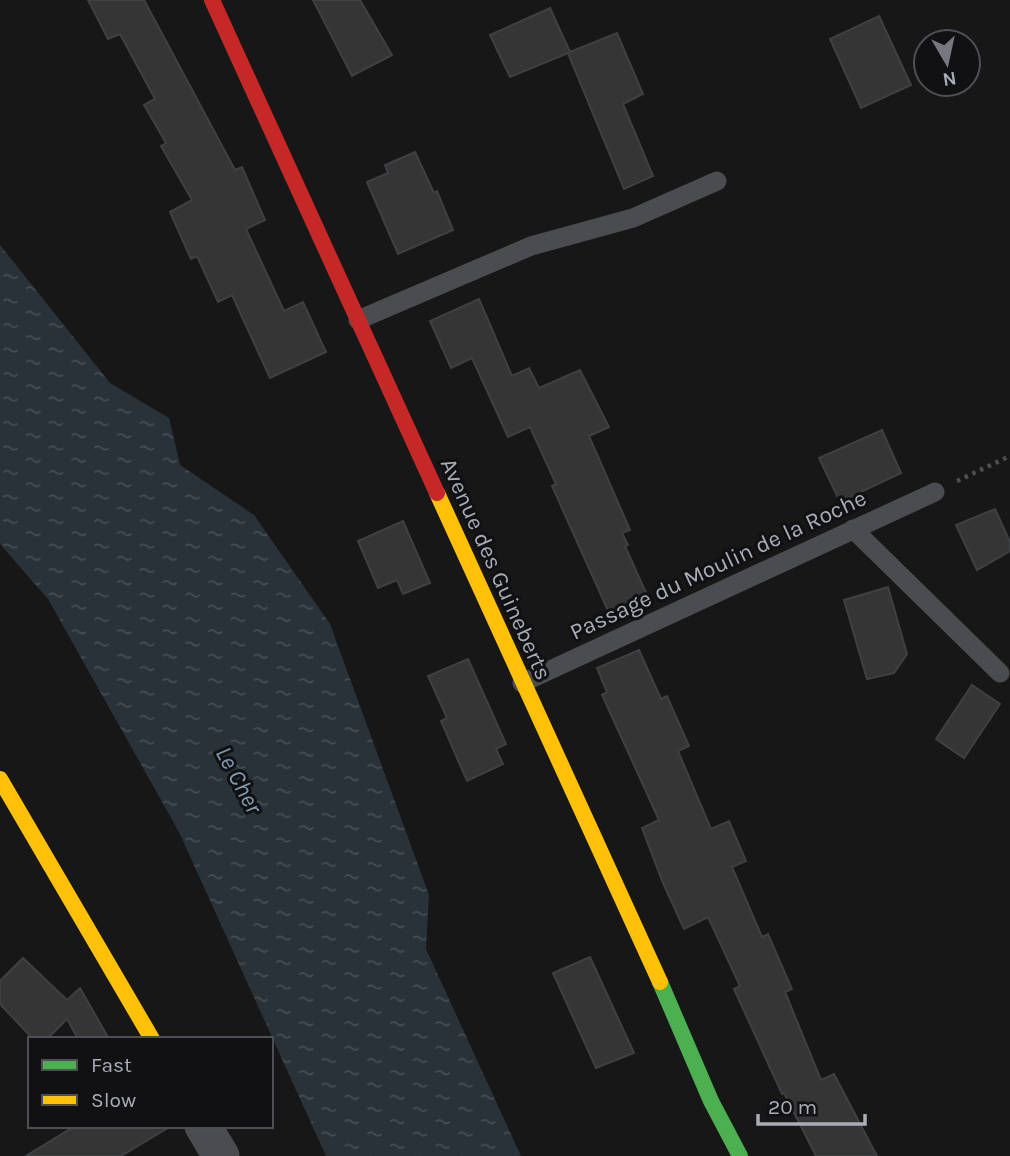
<svg xmlns="http://www.w3.org/2000/svg" width="1010" height="1156" font-family="Karla,sans-serif">
<style>
.water{fill:url(#water-ripples)}
.building{fill:#353536;stroke:#3f4043;stroke-width:2}
.lines{fill:none;stroke-linecap:round;stroke-linejoin:round}
.path{stroke:#4d4e52;stroke-width:4.5;stroke-dasharray:3.5 5;stroke-linecap:butt}
.lane{stroke:#4b4c50;stroke-width:19}
.street{stroke:#4b4c50;stroke-width:37}
.fast{stroke:#4caf50;stroke-width:16}
.slow{stroke:#ffc107;stroke-width:16}
.jam{stroke:#c62828;stroke-width:16}
.labels{text-anchor:middle;dominant-baseline:central;stroke-width:6;stroke-linejoin:round;paint-order:stroke}
.street-label{font-size:23px;fill:#a8adb8;stroke:#111113}
.water-label{font-size:24px;font-style:italic;fill:#7f9bb3;stroke:#111113}
</style>
<defs>
<pattern id="water-ripples" width="26" height="14" patternUnits="userSpaceOnUse" patternTransform="scale(1.75)"><rect width="26" height="14" fill="#2a3239"/><path d="M2 4q2-2 4 0t4 0M15 11q2-2 4 0t4 0" fill="none" stroke="#464d54"/></pattern>
</defs>
<rect width="100%" height="100%" fill="#171717"/>
<path class="water" d="M0 245 110 383 169 418 180 465 254 515 330 624 429 895 426 949 521 1156H326L179 832 48 599 0 544Z"/>
<g class="building">
<path d="M88 0H144L235 170 242 167 265 220 246 229 284 311 303 302 326 352 270 378 232 295 218 302 197 256 191 259 170 212 192 200 161 146 166 143 144 105 155 99 120 34 108 39Z"/>
<path d="M313 0H360L392 55 352 76Z"/>
<path d="M550 8 570 52 617 33 643 94 623 104 653 176 624 189 568 53 510 77 490 35Z"/>
<path d="M879 16 911 85 861 108 830 39Z"/>
<path d="M415 152 434 193 437 191 453 230 398 254 367 182 388 173 385 165Z"/>
<path d="M479 299 512 376 529 368 539 388 580 370 609 427 589 436 630 530 622 533 628 545 625 546 647 595 609 613 552 486 556 484 530 427 508 437 472 358 451 368 430 321Z"/>
<path d="M882 430 901 473 840 502 819 458Z"/>
<path d="M995 509 1010 542V551L977 570 956 525Z"/>
<path d="M403 521 430 583 403 594 397 580 378 588 358 541Z"/>
<path d="M888 587 907 654 894 673 867 679 844 600Z"/>
<path d="M639 650 661 699 667 696 689 746 678 751 711 829 729 821 746 861 732 867 762 937 768 934 792 989 785 992 821 1080 834 1074 877 1156H816L784 1093 782 1094 734 989 740 986 708 917 684 929 663 883 642 828 659 820 602 695 607 692 597 668Z"/>
<path d="M468 659 506 744 496 749 503 764 467 781 441 721 447 718 428 676Z"/>
<path d="M972 685 1000 704 964 758 936 739Z"/>
<path d="M590 957 634 1053 596 1068 553 973Z"/>
<path d="M23 958 67 1000 80 988 109 1039H78L67 1019 47 1039H33L0 1004V981Z"/>
<path d="M75 1126H171L121 1156H26Z"/>
</g>
<g class="lines">
<path class="path" d="M957 481 1010 456"/>
<g class="lane">
<path d="M358 320 531 246 633 218 717 181"/>
<path d="M853 529 1000 673"/>
<path d="M522 683 935 492"/>
</g>
<path class="street" d="M203 1126 221 1156"/>
<path class="fast" d="M660 982 711 1101 740 1156"/>
<g class="slow">
<path d="M437 493 660 982"/>
<path d="M0 779 152 1039"/>
</g>
<path class="jam" d="M212 0 437 493"/>
</g>
<g class="labels">
<g class="street-label">
<text transform="translate(718 565) rotate(-25)">Passage du Moulin de la Roche</text>
<text transform="translate(496 569) rotate(66)">Avenue des Guineberts</text>
</g>
<g class="water-label">
<text transform="translate(239 780) rotate(62)">Le Cher</text>
</g>
</g>
<rect x="28" y="1037" width="245" height="91" fill="#111113" stroke="#4d4f55" stroke-width="2"/>
<rect x="42" y="1060" width="35" height="10" fill="#4caf50" stroke="#4d4f55" stroke-width="2"/>
<text x="91" y="1072" font-size="21" fill="#a8adb8">Fast</text>
<rect x="42" y="1095" width="35" height="10" fill="#ffc107" stroke="#4d4f55" stroke-width="2"/>
<text x="91" y="1107" font-size="21" fill="#a8adb8">Slow</text>
<g transform="translate(947 63) rotate(171)"><circle r="33" fill="#111113" stroke="#4d4f55" stroke-width="2"/>
<path d="M0-5L12 26L0 18L-12 26Z" fill="#757880"/>
<text y="-10" font-size="19" font-weight="bold" text-anchor="middle" fill="#a8adb8">N</text>
</g>
<path d="M758 1114v10h107v-10" fill="none" stroke="#a8adb8" stroke-width="3.5"/>
<text x="768" y="1114" font-size="21" fill="#a8adb8" stroke="#111113" stroke-width="5" paint-order="stroke">20 m</text>
</svg>
